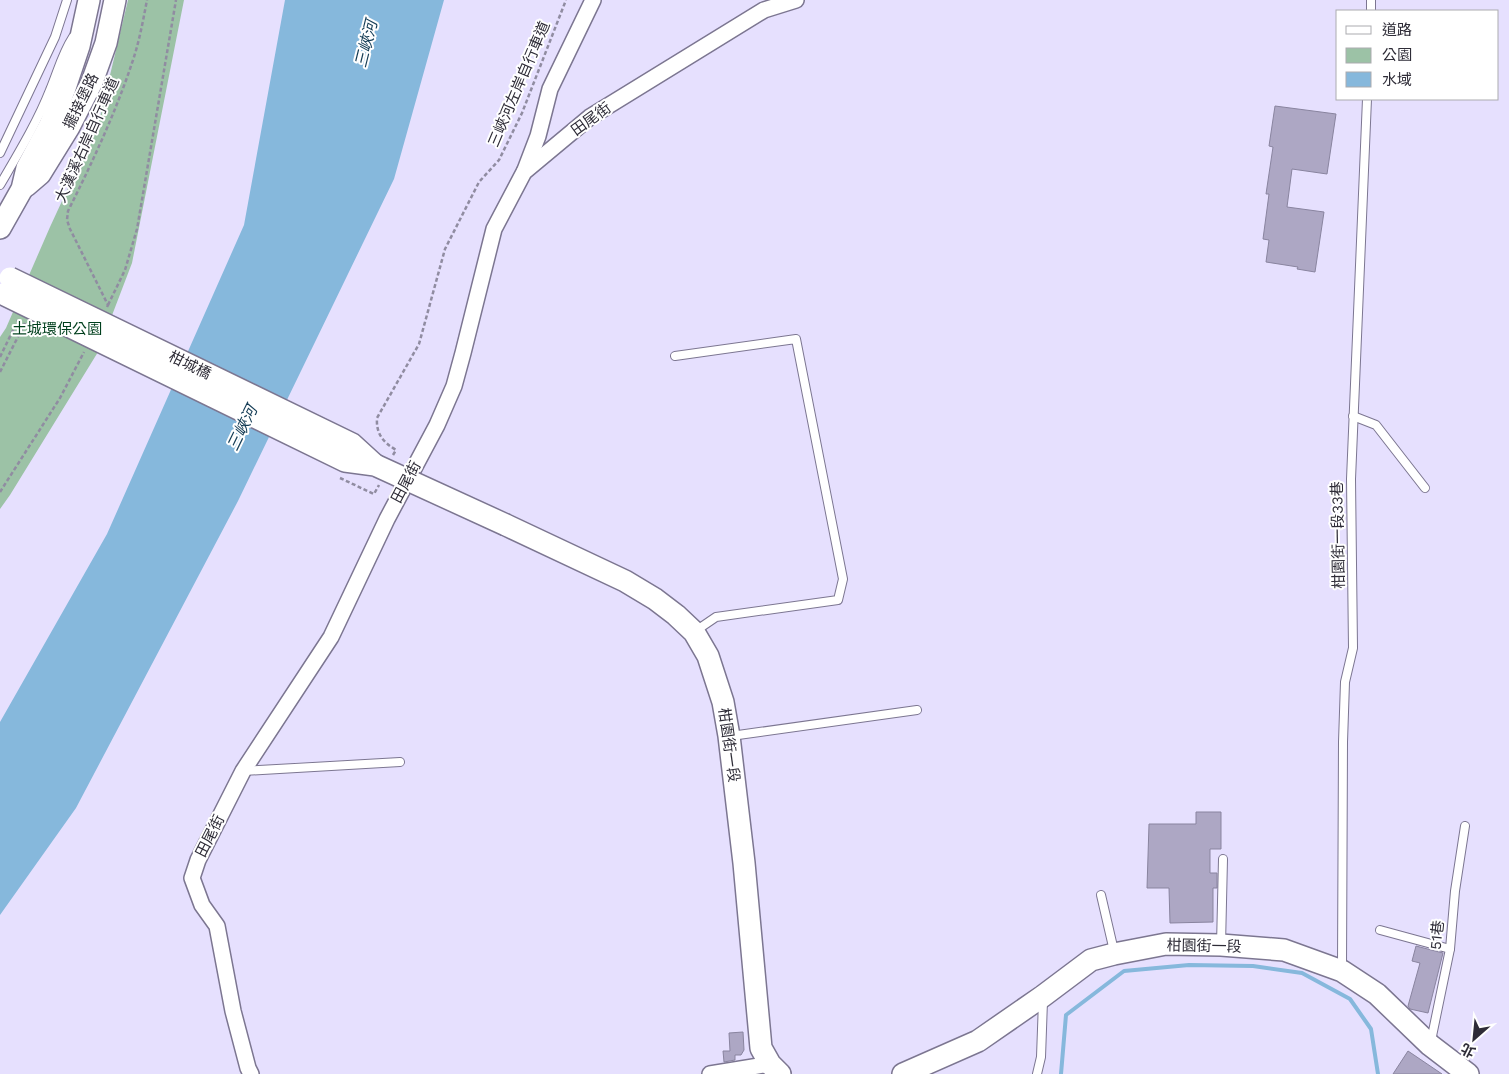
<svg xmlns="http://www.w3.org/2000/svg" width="1509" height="1074" font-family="'Work Sans','Noto Sans TC',sans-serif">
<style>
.green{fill:#9cc2a6}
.water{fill:#86b8dc}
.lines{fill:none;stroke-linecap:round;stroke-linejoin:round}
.stream{stroke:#86b8dc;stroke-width:4}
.building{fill:#ada7c4;stroke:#89849f}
.lane-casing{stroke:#7c7691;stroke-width:10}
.street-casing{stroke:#7c7691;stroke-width:18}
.secondary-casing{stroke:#7c7691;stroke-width:24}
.path{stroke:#908ca1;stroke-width:2.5;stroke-dasharray:4 2.5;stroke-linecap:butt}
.lane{stroke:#fff;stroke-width:8}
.street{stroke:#fff;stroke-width:15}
.secondary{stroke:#fff;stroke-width:21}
.secondary-bridge-casing{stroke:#7c7691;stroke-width:24;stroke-linecap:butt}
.secondary-bridge{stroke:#fff;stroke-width:21}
.labels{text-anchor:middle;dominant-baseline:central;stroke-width:4;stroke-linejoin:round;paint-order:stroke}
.street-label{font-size:15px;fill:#2e2c37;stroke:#fff}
.park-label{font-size:15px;fill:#003f1d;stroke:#fff}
.water-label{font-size:16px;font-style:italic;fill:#143c55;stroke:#fff}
</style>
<rect width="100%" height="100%" fill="#e6e0fe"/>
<path class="green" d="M128 0H184L132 263 98 352 10 495 0 509V337L6 328 50 227 99 121Z"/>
<path class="water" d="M285 0H444L394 179 238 501 76 808 0 915V722L107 534 244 225Z"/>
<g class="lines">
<path class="stream" d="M1061 1074 1066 1015 1124 971 1189 965 1253 966 1302 973 1350 999 1371 1029 1378 1074"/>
</g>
<g class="building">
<path d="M1275 106 1336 114 1327 174 1292 169 1287 207 1324 212 1315 272 1297 269 1298 267 1266 262 1269 240 1263 239 1269 194H1266L1273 147 1269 146Z"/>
<path d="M1196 812H1221V849H1210V873H1217V888H1213V922L1170 923 1169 888H1147L1149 824H1196Z"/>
<path d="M1416 946 1443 953 1428 1013 1410 1009 1408 1006 1420 963 1412 961Z"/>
<path d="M743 1032 744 1050 741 1055H735V1060L724 1062 723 1051H730L729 1033Z"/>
<path d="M1408 1051 1442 1074H1393Z"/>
</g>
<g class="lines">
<g class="lane-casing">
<g id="lane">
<path d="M1371 11V0"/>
<path d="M0 153 55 37 67 0"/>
<path d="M0 185C18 154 37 123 50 90 58 71 62 54 73 37"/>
<path d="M675 356 796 339 843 579 838 600 716 617 694 632"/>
<path d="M1353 416 1376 425 1425 488"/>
<path d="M731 736 917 710"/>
<path d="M243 771 400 762"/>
<path d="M1101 895 1114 951"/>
<path d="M1380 930 1450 949"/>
<path d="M1221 945 1223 859"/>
<path d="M1342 968 1343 742 1345 682 1353 648 1351 479 1367 99"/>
<path d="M1431 1041 1450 949 1455 891 1465 826"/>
<path d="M1037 1074 1041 1057 1043 1001"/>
</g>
</g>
<g class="street-casing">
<g id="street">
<path d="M525 170 538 136 550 89 593 0"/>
<path d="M251 1074 248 1068 233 1011 217 926 202 905 192 878 198 860 243 771 331 637 387 519 437 425 454 386 463 353 494 229 524 172 590 117 764 10 796 0"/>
<path d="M710 1074 770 1064"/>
</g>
</g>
<g class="secondary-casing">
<g id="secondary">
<path d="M26 186 40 174 69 127 92 82 106 43 115 0"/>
<path d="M0 228 22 189 27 168 50 125 65 88 79 46 89 0"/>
<path d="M506 525 625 581 655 599 676 615 694 632 708 656 723 702 729 736 744 863 761 1048 770 1064 780 1074"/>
<path d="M903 1074 978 1041 1043 996 1091 960 1114 954 1166 944 1221 945 1284 950 1342 971 1377 994 1430 1045 1468 1074"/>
</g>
</g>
<g class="path">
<path d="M108 305 125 270 137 229 176 0"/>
<path d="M107 307 108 305 70 229 67 220 68 211C92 163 115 114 132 63 139 43 143 21 147 0"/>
<path d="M0 357 18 320"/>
<path d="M0 372 25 323"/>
<path d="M393 455 396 450C383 442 376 434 377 418L419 344 445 249 479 182 499 160 522 113 566 0"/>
<path d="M340 478 374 494 379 485"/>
<path d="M0 492 60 398 84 352"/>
</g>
<use href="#lane" class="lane"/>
<use href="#street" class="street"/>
<use href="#secondary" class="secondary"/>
<g class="secondary-bridge-casing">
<g id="secondary-bridge">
<path d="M10 278 352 444 375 465"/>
<path d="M3 294 345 461 375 465 506 525"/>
</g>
</g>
<use href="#secondary-bridge" class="secondary-bridge"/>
</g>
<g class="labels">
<g class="street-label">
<text transform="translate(519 84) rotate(-67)">三峽河左岸自行車道</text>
<text transform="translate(81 101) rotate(-64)">擺接堡路</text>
<text transform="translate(591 119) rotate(-36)">田尾街</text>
<text transform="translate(87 140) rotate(-66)">大漢溪右岸自行車道</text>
<text transform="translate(190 365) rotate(26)">柑城橋</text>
<text transform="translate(406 482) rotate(-62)">田尾街</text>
<text transform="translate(1338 535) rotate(-91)">柑園街一段33巷</text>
<text transform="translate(729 745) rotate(82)">柑園街一段</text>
<text transform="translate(210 836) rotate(-63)">田尾街</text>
<text transform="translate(1437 935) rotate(-84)">51巷</text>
<text transform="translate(1204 946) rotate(1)">柑園街一段</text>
</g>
<g class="park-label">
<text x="57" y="329">土城環保公園</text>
</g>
<g class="water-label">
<text transform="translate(366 44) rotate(-76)">三峽河</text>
<text transform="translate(242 428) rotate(-64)">三峽河</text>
</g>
</g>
<rect x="1336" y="10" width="162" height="90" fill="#ffffff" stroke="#ababaf"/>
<rect x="1346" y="26" width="25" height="8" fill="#ffffff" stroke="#ababaf"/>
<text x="1382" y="35" font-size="15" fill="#2e2c37">道路</text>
<rect x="1346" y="48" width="25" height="15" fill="#9cc2a6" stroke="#ababaf"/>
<text x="1382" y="60" font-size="15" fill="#2e2c37">公園</text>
<rect x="1346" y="72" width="25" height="15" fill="#86b8dc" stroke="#ababaf"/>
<text x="1382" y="85" font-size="15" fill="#2e2c37">水域</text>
<g transform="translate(1474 1039) rotate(207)" stroke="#ffffff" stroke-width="4" paint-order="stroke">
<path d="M0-4L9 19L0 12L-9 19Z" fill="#2e2c37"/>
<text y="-8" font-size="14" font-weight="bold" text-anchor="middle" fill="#2e2c37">北</text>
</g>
</svg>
